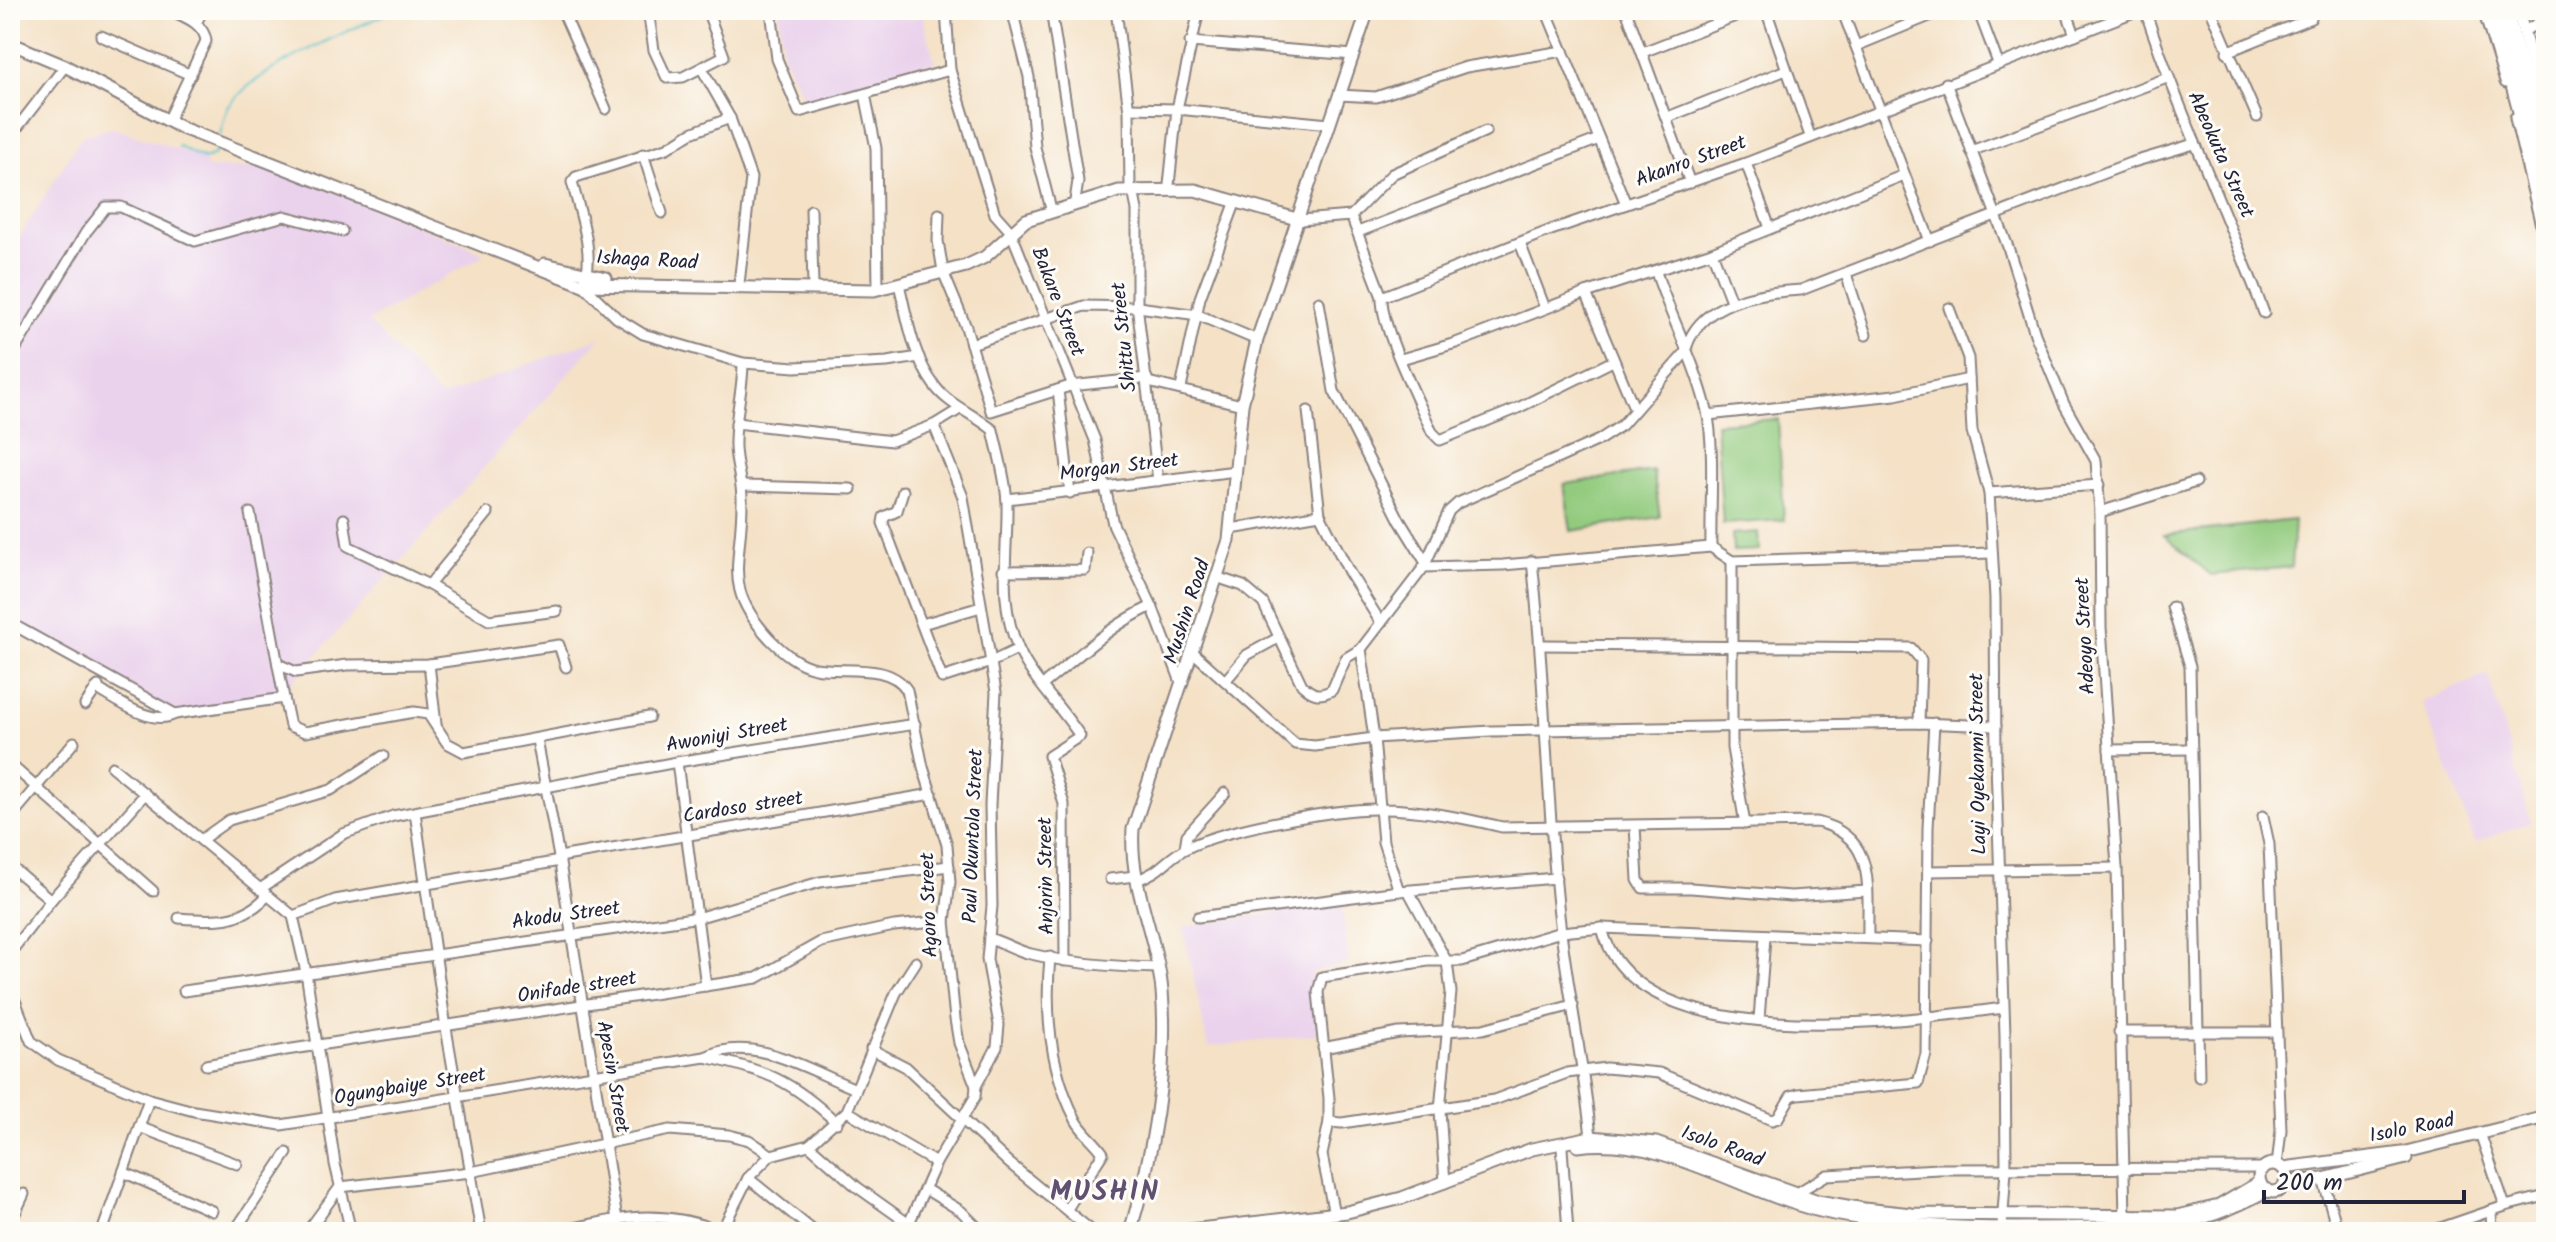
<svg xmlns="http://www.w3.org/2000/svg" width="2556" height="1242" font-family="Kalam,sans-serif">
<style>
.built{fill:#ead1ec}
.green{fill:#92cb7e;stroke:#5a765c;stroke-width:2}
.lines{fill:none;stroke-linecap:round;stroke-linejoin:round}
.stream{stroke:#53c1c9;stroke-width:2}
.minor-casing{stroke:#8b8280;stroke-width:13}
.major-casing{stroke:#8b8280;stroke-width:15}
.highway-casing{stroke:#8b8280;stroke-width:18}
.minor{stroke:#fff;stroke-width:9}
.major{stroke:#fff;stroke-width:11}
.highway{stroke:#fff;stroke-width:14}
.labels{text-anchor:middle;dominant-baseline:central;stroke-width:6;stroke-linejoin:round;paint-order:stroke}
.street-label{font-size:20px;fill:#22223b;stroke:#fdfcf7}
.district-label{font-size:28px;font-weight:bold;letter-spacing:2px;fill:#615071;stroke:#fdfcf7}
</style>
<rect width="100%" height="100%" fill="#fdfcf7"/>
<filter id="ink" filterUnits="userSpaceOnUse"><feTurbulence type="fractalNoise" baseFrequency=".0125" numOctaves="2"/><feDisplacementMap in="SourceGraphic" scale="16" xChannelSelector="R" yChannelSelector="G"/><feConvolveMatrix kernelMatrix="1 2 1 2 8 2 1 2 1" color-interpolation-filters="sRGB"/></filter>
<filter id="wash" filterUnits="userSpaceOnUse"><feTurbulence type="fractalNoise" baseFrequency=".006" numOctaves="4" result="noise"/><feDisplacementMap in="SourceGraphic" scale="32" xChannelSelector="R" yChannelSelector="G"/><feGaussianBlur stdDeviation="1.8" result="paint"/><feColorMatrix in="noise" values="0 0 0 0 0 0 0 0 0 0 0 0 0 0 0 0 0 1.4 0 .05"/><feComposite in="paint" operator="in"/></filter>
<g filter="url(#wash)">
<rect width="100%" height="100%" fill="#f4e1c6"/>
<g class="built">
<path d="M779 10H904L909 20 922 15 935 62 806 104 783 54Z"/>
<path d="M112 128 192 154 204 159 207 168H262L348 196 485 254 368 321 441 397 601 337 276 700 165 715 10 622V252L82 136Z"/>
<path d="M2488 674 2531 822 2475 842 2422 702Z"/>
<path d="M1341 902 1349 963 1312 972 1317 1034 1208 1047 1183 927Z"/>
</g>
<g class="green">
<path d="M1778 419 1784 520 1723 524 1716 423Z"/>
<path d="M1653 471 1660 517 1571 531 1564 484Z"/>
<path d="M2294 520 2291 567 2211 575 2164 535Z"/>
<path d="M1758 532 1759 550 1733 551 1732 534Z"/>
</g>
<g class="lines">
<g class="stream">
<path d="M219 138C222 129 224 116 228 108 253 68 352 30 395 10"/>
<path d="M178 146 204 159 214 155 216 148"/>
</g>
</g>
</g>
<g filter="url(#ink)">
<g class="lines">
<g class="minor-casing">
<g id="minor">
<path d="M562 10 606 109"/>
<path d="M648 10 654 50 667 78 683 77 724 56 707 10"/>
<path d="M771 10 777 59 799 112 950 70"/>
<path d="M946 10 950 70 995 214 1011 232 1095 440 1113 524 1152 606 1182 685"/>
<path d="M1012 10 1029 77 1035 147 1051 209"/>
<path d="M1051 10 1078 181 1075 201"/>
<path d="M1116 10 1129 111 1130 188"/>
<path d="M1199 10 1177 109 1329 124"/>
<path d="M1480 10 1502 13 1522 10"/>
<path d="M1546 10 1626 204"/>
<path d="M1626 10 1690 183"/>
<path d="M1766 10 1810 136"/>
<path d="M1842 10 1930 241"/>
<path d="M1978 10 1998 63"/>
<path d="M2066 10 2075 35"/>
<path d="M2145 10C2179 113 2226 211 2264 313"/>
<path d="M2211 10 2257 117"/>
<path d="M196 23 203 10"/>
<path d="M2523 32 2546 18"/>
<path d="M101 36 191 75"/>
<path d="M1190 42 1354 55"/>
<path d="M1856 46 1944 10"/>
<path d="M1643 52 1751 10"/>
<path d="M2227 52 2311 18"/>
<path d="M702 69 730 118 751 178 739 284"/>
<path d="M1946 83 2008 247 2035 334 2064 404 2096 461 2100 512 2101 627 2117 868 2125 1217"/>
<path d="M865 94 876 148 878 287"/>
<path d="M1339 95 1376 97 1466 67 1563 51"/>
<path d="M1129 108 1177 109 1169 185"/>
<path d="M1668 117 1786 70"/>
<path d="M730 118 691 133 667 148 576 177 572 182C579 211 597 257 583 285L617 318 643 334 743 363 795 367 887 362 919 357"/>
<path d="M168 121 206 41C204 23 184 17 170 10"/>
<path d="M10 137 65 66"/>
<path d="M1971 151 2167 78"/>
<path d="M643 154 662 213"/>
<path d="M1746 163 1770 228"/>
<path d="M1133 190 1137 210V304L1158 481"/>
<path d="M811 210 813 286"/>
<path d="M939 214 938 241 943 271"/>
<path d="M1351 216 1392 174 1486 131"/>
<path d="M1300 220 1351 216 1382 297 1551 230 1746 163 2139 10"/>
<path d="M1358 232 1599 139"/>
<path d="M1520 243 1545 308"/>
<path d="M1712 252 1731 301"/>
<path d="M1656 272C1671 318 1696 364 1707 411 1715 448 1710 507 1711 547"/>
<path d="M944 274 966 327 991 411 1070 386 1147 378"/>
<path d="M1846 274 1866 335"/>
<path d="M899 284C907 317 913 357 934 385 948 405 974 414 993 430 998 453 1006 479 1007 503 1008 554 997 602 1019 650 1031 678 1062 708 1080 736L1049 756 1064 804 1065 961"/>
<path d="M1586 293 1635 410"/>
<path d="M1382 297C1381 329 1418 399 1432 432L1440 440 1516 409 1613 361"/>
<path d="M1319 302 1334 391 1400 521 1426 563"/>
<path d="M1949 308 1968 358 1972 431 1989 493 1995 598 1996 762 2005 1035 2006 1170 2002 1226"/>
<path d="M971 344 1084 306 1138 307 1198 315 1257 340"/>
<path d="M10 358 86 232 106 207H121L195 241 284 216 342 231"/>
<path d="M1401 359 1456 343 1586 293 1712 252 1904 175"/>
<path d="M743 363C743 390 735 415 735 442 734 462 743 482 742 502 742 565 721 586 770 639 783 652 797 664 815 668 843 673 889 662 907 690L923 767 947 845 950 882 945 921 955 1019 959 1043 976 1086"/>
<path d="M1148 382 1242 405"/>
<path d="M1181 388 1200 298 1236 201"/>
<path d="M1058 390 1070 493"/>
<path d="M1308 411 1320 514 1349 572 1381 623"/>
<path d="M1708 415 1895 395 1969 379"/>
<path d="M736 423 892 441 934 425 960 409"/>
<path d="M742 486 851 489"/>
<path d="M903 491 897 511 884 517 883 523 942 678 991 662 1018 649"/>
<path d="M1989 493 2099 485"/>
<path d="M1007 499 1236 471"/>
<path d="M2100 512 2196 482"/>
<path d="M250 513 284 698 290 726 305 732 414 712 428 714 447 743 464 752 649 717"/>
<path d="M344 519 348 546 429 585 489 620 557 611"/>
<path d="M1231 529 1320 514"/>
<path d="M1532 561C1546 684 1546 809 1561 932 1570 1001 1584 1068 1591 1137"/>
<path d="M1732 561V748L1745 824"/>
<path d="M1424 567 1449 511 1458 503 1599 440 1622 425 1685 353C1696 302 1758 292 1801 290L2130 163 2194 144"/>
<path d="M1003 571 1085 570 1087 553"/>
<path d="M1219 578 1243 586 1263 603 1302 685C1313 695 1319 697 1332 690L1346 658 1361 649"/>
<path d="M429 585 488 513"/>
<path d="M2172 607 2190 666 2199 1077"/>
<path d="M10 623 175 714 284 698"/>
<path d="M922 624 981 607"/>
<path d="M1542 645 1911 648 1921 660 1919 723"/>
<path d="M1194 653 1295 744 1315 746 1374 738 1491 731 1919 723 1996 726"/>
<path d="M278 664 296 672 347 665 429 664 559 645 566 667"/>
<path d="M429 664 436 724"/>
<path d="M1226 680 1247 655 1278 638"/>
<path d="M1044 684C1080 655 1109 626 1152 606"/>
<path d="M96 688C117 700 151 727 175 714"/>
<path d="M85 705 98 686"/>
<path d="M537 740 559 857 619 1232"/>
<path d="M2109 750 2192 749"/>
<path d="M677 762 706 986"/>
<path d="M10 764 153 891"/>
<path d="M145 794 293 916 306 972 335 1164 351 1232"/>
<path d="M415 812 446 1028 481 1232"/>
<path d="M2263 816 2269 844 2281 1130 2277 1165"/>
<path d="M10 818 74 742"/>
<path d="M1635 826 1638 880 1643 888H1691L1791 896 1867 891"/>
<path d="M201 840 229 820 331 790 383 756"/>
<path d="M1185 848 1187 835 1225 793"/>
<path d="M559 857 932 794"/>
<path d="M10 866 51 900"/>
<path d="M1928 871 2117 868"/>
<path d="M1110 879 1135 876"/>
<path d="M1136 880C1161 873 1166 858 1187 848 1224 829 1338 808 1380 809 1421 809 1463 818 1502 827L1817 822C1877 837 1867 886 1868 937"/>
<path d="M260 889 343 834 393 816 677 762 915 724"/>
<path d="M1399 891 1383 842 1374 738 1361 649 1424 567 1503 565 1711 547 1732 561 1992 553"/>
<path d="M1409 892 1447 962 1451 992 1440 1110 1445 1183"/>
<path d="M293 916 335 900 560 861"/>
<path d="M1198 917 1399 891 1556 878"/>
<path d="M179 918C214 921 242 923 267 896"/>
<path d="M1602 928C1634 1059 1904 1021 2003 1008"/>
<path d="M989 938C1003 942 1017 951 1031 954 1073 964 1115 967 1158 968"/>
<path d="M10 953 51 900 145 794 112 767"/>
<path d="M1050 957C1045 1011 1050 1070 1076 1120 1082 1132 1095 1141 1103 1153L1067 1209"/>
<path d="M10 988 31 1041 58 1060 149 1099 194 1111 281 1125 705 1057C753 1033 810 1071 856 1089"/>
<path d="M184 991 700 917 820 882 949 866"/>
<path d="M1759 1020 1765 937"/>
<path d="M2119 1032H2276"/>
<path d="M1323 1048 1399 1033 1483 1029 1573 1005"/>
<path d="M871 1049 906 1067 1009 1163 1093 1232"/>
<path d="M705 1057C766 1070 791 1080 837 1123"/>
<path d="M206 1065 286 1050 757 978 821 942 894 926 945 921"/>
<path d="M847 1111 936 1163"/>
<path d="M1329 1122 1342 1123 1494 1100 1567 1073 1606 1068 1659 1073 1772 1120 1778 1118 1791 1096 1798 1094 1918 1083 1926 1054 1928 828 1934 723"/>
<path d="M2544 1124 2546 1131"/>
<path d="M139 1127 237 1164"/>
<path d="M2482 1139 2505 1206 2546 1196"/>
<path d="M809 1145 857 1187 909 1224"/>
<path d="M1562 1148 1568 1232"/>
<path d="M123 1172 212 1211"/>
<path d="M748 1178 815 1232"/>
<path d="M2323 1179 2338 1232"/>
<path d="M925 1189 961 1211 982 1232"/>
<path d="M1795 1194 1827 1175 1939 1169 2263 1168"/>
<path d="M2491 1211 2492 1232"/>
<path d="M1334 1214 1322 1155 1329 1122V1098L1318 992 1322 977 1428 961H1462L1561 932 1602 928 1928 941"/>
<path d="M10 1224 24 1194"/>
<path d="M102 1232 149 1099"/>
<path d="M234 1232 287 1153"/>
<path d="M307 1232 340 1187 471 1172 670 1130 729 1135 749 1140 771 1155"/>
<path d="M557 1232C617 1218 661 1207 721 1232"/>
<path d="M721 1232 748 1178 771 1155 809 1145 847 1111 896 993 916 962"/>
<path d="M905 1232 936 1163 975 1097 976 1086 997 1047 999 1025 987 959 992 906 990 805 996 692 963 497 934 425"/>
<path d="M1314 1232 1327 1222"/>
<path d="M2429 1232 2505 1206"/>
</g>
</g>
<g class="major-casing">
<g id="major">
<path d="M2484 10 2506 82"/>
<path d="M2518 10 2546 120"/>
<path d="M10 43 65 66 182 128 583 285 874 290 966 266 985 257 1026 220 1119 191 1195 190 1300 220"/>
<path d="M2516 118 2546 242"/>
<path d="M545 264 606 278"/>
<path d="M1578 1146C1667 1134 1748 1198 1834 1214 1940 1234 2054 1227 2161 1226 2201 1222 2232 1209 2268 1190"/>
<circle cx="2273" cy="1178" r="14"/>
<path d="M2283 1168 2402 1153 2546 1117"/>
<path d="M2285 1183 2323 1179 2406 1158"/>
<path d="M1130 1232C1152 1158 1169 1068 1162 991 1157 936 1129 886 1133 829L1229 540 1242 405 1257 340 1368 10"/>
<path d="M1173 1232 1347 1212 1402 1198 1532 1149 1591 1137 1656 1143 1818 1201 1864 1209 1912 1214 2177 1216 2219 1206 2260 1182"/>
</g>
</g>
<g class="highway-casing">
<g id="highway">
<path d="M2493 10 2546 206"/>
<path d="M2505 10 2546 164"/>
</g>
</g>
<use href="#minor" class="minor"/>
<use href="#major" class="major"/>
<use href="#highway" class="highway"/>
</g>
</g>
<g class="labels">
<g class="street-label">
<text transform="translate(2220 155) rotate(66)">Abeokuta Street</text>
<text transform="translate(1691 162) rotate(-20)">Akanro Street</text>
<text transform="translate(647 261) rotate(3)">Ishaga Road</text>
<text transform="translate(1057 302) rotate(69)">Bakare Street</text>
<text transform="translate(1125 337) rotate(-96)">Shittu Street</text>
<text transform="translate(1119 468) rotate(-7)">Morgan Street</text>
<text transform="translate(1188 612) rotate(-72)">Mushin Road</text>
<text transform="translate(2086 636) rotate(-93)">Adeoyo Street</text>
<text transform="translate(727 736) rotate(-10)">Awoniyi Street</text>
<text transform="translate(1979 764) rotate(-91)">Layi Oyekanmi Street</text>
<text transform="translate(743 808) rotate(-9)">Cardoso street</text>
<text transform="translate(974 836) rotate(-88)">Paul Okuntola Street</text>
<text transform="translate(1047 876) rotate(-91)">Anjorin Street</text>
<text transform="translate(930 905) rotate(-92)">Agoro Street</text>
<text transform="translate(566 916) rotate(-8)">Akodu Street</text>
<text transform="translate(577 988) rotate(-9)">Onifade street</text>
<text transform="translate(612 1077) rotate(80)">Apesin Street</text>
<text transform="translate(410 1087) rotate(-9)">Ogungbaiye Street</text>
<text transform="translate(2412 1129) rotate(-11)">Isolo Road</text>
<text transform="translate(1722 1147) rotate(20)">Isolo Road</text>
</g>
<g class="district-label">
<text x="1105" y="1192">MUSHIN</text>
</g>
</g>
<rect width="2556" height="1242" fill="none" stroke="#fdfcf7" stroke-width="40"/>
<path d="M2264 1190v12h200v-12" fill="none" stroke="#22223b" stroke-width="4"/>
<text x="2276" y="1190" font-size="24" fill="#22223b" stroke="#fdfcf7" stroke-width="6" paint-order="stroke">200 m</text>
</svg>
